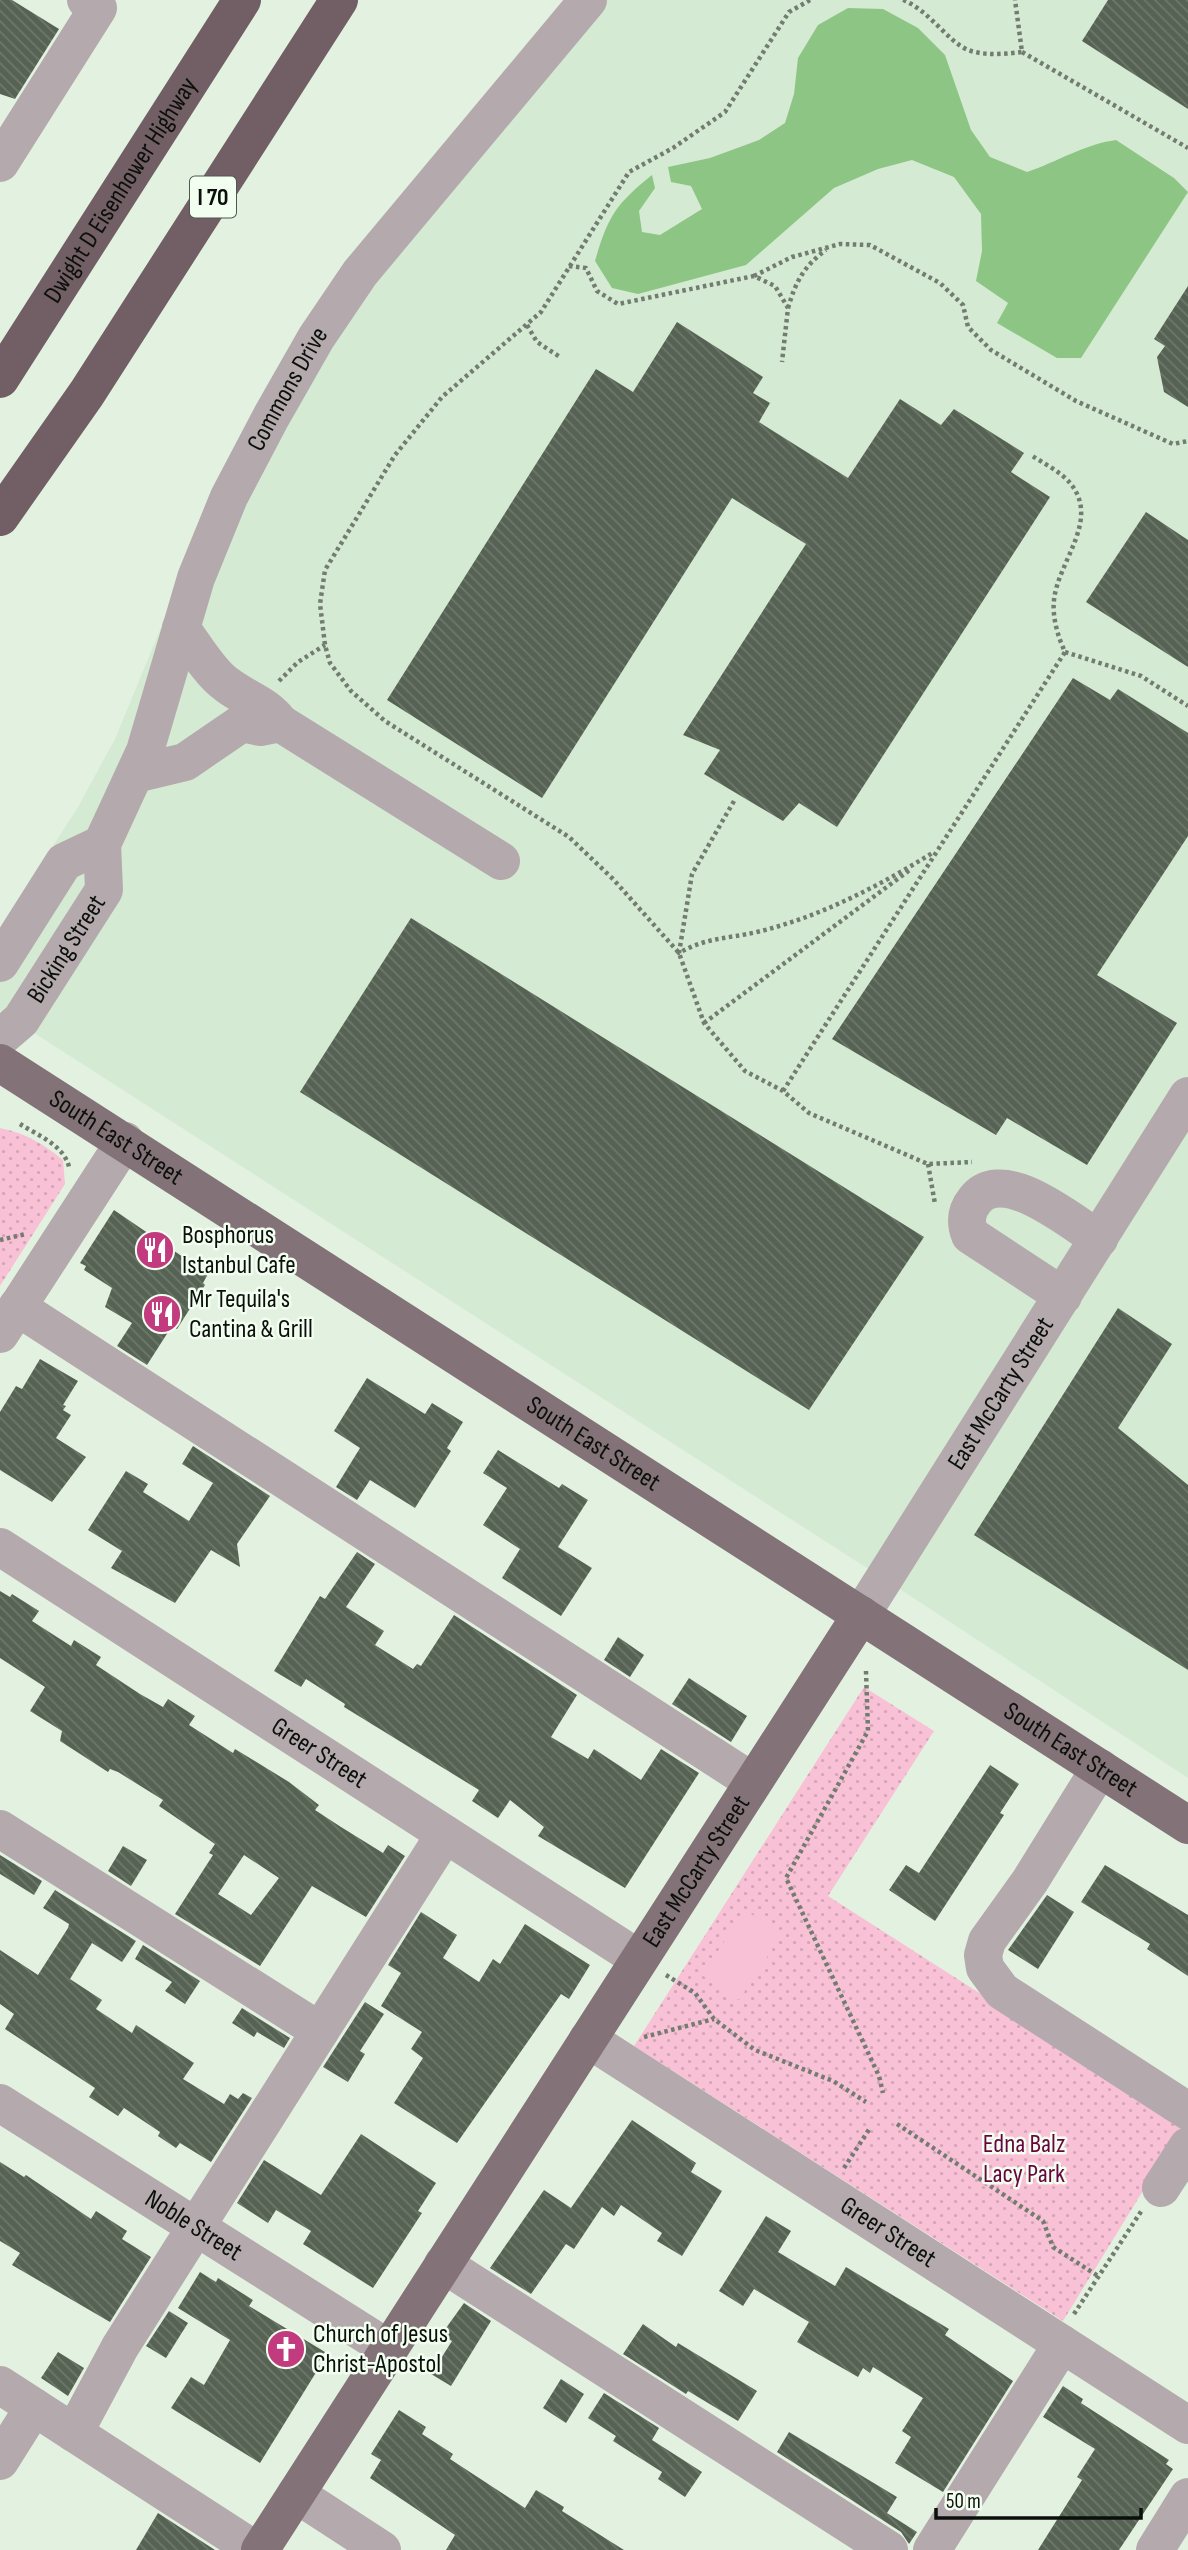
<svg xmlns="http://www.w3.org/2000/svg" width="1188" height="2550" font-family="'Sofia Sans Condensed',sans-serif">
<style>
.built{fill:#d5ead2}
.park{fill:url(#park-dots)}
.garden{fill:#f8c1d6}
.water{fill:#8dc585}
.building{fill:url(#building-back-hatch);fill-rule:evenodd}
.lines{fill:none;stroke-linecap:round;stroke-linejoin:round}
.path{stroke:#727c71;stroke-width:4.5;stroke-dasharray:3.5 3.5;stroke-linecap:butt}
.minor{stroke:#b4a9ad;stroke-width:38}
.major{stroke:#837278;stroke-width:38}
.highway{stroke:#725e65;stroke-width:38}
.labels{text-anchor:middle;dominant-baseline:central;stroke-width:5;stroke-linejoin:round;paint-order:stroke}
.shield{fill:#f2fef0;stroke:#505750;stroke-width:2}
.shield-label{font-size:24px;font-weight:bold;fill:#0b100b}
.street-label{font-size:26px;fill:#0b100b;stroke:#f2fef0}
.poi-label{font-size:26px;fill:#0b100b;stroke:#f2fef0;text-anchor:start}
.park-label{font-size:26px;fill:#68053e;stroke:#f2fef0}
</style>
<defs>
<pattern id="park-dots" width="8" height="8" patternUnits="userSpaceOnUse" patternTransform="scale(1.75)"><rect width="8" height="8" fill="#f8c1d6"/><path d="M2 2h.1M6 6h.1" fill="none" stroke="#d3a5b6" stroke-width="1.8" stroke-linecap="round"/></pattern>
<pattern id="building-back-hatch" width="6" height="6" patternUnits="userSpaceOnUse" patternTransform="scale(1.75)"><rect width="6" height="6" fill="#566354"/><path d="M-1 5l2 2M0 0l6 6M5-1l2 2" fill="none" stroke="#6e786c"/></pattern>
</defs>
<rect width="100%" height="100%" fill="#e3f2e0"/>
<path class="built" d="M566 0H1188V1778L915 1599 0 1011V928L78 807 115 739 162 625 203 514Z"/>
<g class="park">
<path d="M0 1128C25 1133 44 1144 63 1160L65 1184 0 1286Z"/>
<path d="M864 1687 934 1731 828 1896 1184 2124 1063 2321 634 2046Z"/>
</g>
<path class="garden" d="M745 1910 782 1934 739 2000 702 1975Z"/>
<path class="water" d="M848 8 883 9 918 28 945 55 971 130 990 157 1027 172C1057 162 1085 144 1116 140L1174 178 1188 192 1081 358H1057L997 323 1008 303 976 281 982 251 981 214 954 177 912 160 878 169 834 188 746 265 638 294 612 288 595 261C608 216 616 204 652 175L655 188 639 211 642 232 660 235 702 209 691 186 671 182 668 167 710 158 759 140 785 123 794 94 798 58 818 25Z"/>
<g class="building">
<path d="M0 0H12L59 29 15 99 0 94Z"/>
<path d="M1108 0H1188V109L1082 41Z"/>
<path d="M1188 286V407L1164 392 1157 357 1165 346 1154 339Z"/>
<path d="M677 322 763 377 753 393 770 403 759 422 848 478 900 399 941 425 954 409 1024 453 1011 472 1050 497 837 827 799 803 783 821 704 774 720 750 683 735 806 544 732 498 542 798 387 700 596 369 633 392Z"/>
<path d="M1146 512 1188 540V667L1086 602Z"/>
<path d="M1073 678 1110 700 1118 689 1188 733V836L1097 975 1177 1023 1087 1165 1007 1118 996 1135 832 1039Z"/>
<path d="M411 918 924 1237 809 1410 300 1092Z"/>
<path d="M114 1210 208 1274 203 1283 205 1285 177 1329 172 1326 147 1365 117 1346 132 1323 105 1307 112 1288 84 1270 86 1266 80 1263Z"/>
<path d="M1118 1308 1172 1344 1118 1428 1188 1485V1670L974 1535Z"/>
<path d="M40 1359 78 1381 63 1405 66 1406 63 1410 71 1415 56 1438 86 1457 52 1502 0 1470V1412L16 1386 22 1389Z"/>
<path d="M367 1378 425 1414 432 1403 463 1422 447 1448 451 1451 415 1508 370 1480 357 1500 336 1487 360 1448 334 1431Z"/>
<path d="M193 1446 270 1496 237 1544 240 1567 211 1550 175 1603 111 1568 122 1551 88 1530 126 1471 148 1484 143 1492 189 1521 213 1483 182 1464Z"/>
<path d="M498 1450 559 1488 562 1484 588 1500 558 1547 592 1568 561 1616 502 1578 520 1549 483 1525 507 1488 483 1473Z"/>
<path d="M357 1552 375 1564 346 1607 384 1631 375 1645 413 1669 417 1664 421 1666 454 1615 577 1695 551 1737 588 1759 594 1749 641 1780 661 1749 699 1773 625 1888 538 1836 544 1827 510 1800 498 1818 472 1801 479 1790 344 1707 345 1704 306 1679 301 1687 274 1671 320 1596 325 1599Z"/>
<path d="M0 1591 10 1597 12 1594 39 1611 32 1621 71 1646 74 1640 101 1657 96 1665 140 1694 163 1707 168 1699 195 1716 189 1725 233 1753 235 1749 289 1782 319 1805 315 1810 341 1827 383 1853 388 1845 405 1856 366 1917 312 1886 260 1966 175 1914 213 1855 209 1853 215 1844 159 1806 163 1800 118 1772 110 1769 108 1772 60 1741 62 1731 30 1711 45 1687 0 1658ZM244 1855 279 1878 251 1915 218 1894Z"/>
<path d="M618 1637 644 1655 630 1677 604 1660Z"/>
<path d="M689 1678 747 1716 731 1742 672 1704Z"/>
<path d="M990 1765 1019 1784 1000 1813 1004 1815 935 1921 889 1890 906 1865 919 1873Z"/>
<path d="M123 1846 147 1860 131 1886 108 1871Z"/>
<path d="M0 1855 42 1881 34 1895 0 1874Z"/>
<path d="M1105 1865 1188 1915V1976L1147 1949 1150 1944 1081 1902Z"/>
<path d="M55 1890 136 1941 122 1962 92 1943 70 1979 102 2000 96 2009 132 2033 136 2025 194 2063 183 2079 224 2104 230 2094 238 2099 243 2093 252 2098 211 2162 180 2143 176 2148 158 2136 160 2132 124 2108 118 2116 89 2097 95 2088 5 2029 14 2014 0 2004V1950L38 1975 68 1928 69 1924 43 1908Z"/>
<path d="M1047 1895 1074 1912 1038 1969 1008 1950Z"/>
<path d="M421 1912 457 1935 443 1958 479 1982 493 1959 500 1964 525 1924 590 1965 569 1999 561 1994 457 2143 394 2103 423 2058 411 2049 422 2032 381 2006 401 1973 388 1965Z"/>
<path d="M143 1945 200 1981 185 2004 165 1991 172 1982 135 1959Z"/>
<path d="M365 2002 384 2014 360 2051 365 2054 348 2082 323 2067Z"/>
<path d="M242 2008 290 2038 284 2048 257 2032 254 2037 232 2023Z"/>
<path d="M632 2120 696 2163 691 2172 722 2191 682 2256 657 2241 662 2233 621 2205 614 2216 602 2207 574 2249 566 2244 531 2294 490 2268 544 2190 571 2208Z"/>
<path d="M361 2134 436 2183 418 2211 422 2213 373 2288 303 2244 311 2231 276 2210 268 2223 237 2203 264 2160 321 2195Z"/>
<path d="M0 2162 24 2177 26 2175 91 2219 96 2211 127 2231 122 2239 151 2257 110 2322 12 2265 20 2253 0 2241Z"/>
<path d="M766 2216 791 2231 778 2252 835 2286 846 2267 949 2329 945 2335 1013 2381 943 2492 895 2463 911 2437 902 2431 923 2398 873 2367 870 2373 863 2368 858 2377 797 2342 809 2322 754 2289 743 2306 719 2291Z"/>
<path d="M200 2272 216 2282 218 2278 253 2300 249 2306 325 2352 317 2364 320 2366 260 2463 171 2408 191 2377 204 2385 230 2340 178 2308Z"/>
<path d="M464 2303 491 2321 451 2386 431 2374 452 2341 441 2335Z"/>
<path d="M169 2311 188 2323 166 2358 146 2346Z"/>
<path d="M643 2324 676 2347 678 2343 757 2391 738 2421 688 2391 686 2394 623 2354Z"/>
<path d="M58 2352 84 2368 68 2396 41 2378Z"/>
<path d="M561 2379 584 2394 566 2423 543 2408Z"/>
<path d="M1063 2386 1083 2399 1081 2403 1169 2460 1166 2464 1173 2469 1119 2550H1038L1082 2480 1077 2477 1095 2449 1043 2417Z"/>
<path d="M604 2393 659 2428 652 2440 702 2472 685 2497 658 2479 662 2472 613 2441 616 2436 588 2418Z"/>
<path d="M399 2410 426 2427 422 2434 453 2454 450 2459 525 2508 536 2490 564 2507 562 2511 624 2550H446L455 2535 370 2478 381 2460 371 2454Z"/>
<path d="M789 2432 897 2497 887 2513 917 2532 909 2544 901 2532 777 2452Z"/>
<path d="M158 2513 215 2550H136Z"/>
</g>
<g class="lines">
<g class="path">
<path d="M810 0 789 12 725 112 673 148 629 172 541 312 442 397 395 455 325 570 320 604 325 645 330 663 351 691 385 721 569 837 613 879 679 953 704 1023 745 1071 783 1091 809 1113 928 1164 972 1162"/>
<path d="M903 0C929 10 947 41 968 50 985 56 1004 54 1022 52L1015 0"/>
<path d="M1022 52 1188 148"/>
<path d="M569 266 586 268 597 291 618 304 754 276 775 286 788 308 782 362"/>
<path d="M754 276 792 257 840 244 870 245 940 283 963 305 968 327 991 350 1076 401 1173 444 1188 441"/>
<path d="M788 308C796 281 804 266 826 250"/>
<path d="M527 325 537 342 560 357"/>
<path d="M1065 652 1141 676 1188 706"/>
<path d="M279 681 298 662 325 645"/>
<path d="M734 801 692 874 679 953C707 937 727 939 757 932 820 917 879 886 934 852"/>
<path d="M704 1023 911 869"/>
<path d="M783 1091 1065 652C1058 637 1052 617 1054 600 1058 561 1101 520 1070 483 1061 472 1043 463 1031 455"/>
<path d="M20 1124C37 1135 64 1145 69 1167"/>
<path d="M928 1164 935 1204"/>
<path d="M0 1240 26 1234"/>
<path d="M866 1671 868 1731 786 1878 879 2076 883 2093"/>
<path d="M666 1975 695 1993 714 2019 755 2050 833 2081 866 2102"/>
<path d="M644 2037 714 2019"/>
<path d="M897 2124 1043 2221 1053 2247 1098 2276"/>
<path d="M844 2168 870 2128"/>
<path d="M1074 2314 1142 2210"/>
</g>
<g class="minor">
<path d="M0 163 98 8 86 0"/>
<path d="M181 628C194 645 209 672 226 684 245 699 265 703 280 723L501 861"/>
<path d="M135 774 185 762 242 723 260 727 280 723"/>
<path d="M0 963 64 862 102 844"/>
<path id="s1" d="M0 1038 21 1020 104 890 102 844 145 751 196 578 229 497 271 417 316 338 360 273 588 0"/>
<path d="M1063 1296 970 1235C965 1222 966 1211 975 1200 1003 1164 1071 1222 1099 1239"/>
<path d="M17 1307 753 1782"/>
<path d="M0 1334 125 1141"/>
<path id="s2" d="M0 1547 639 1959"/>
<path id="s3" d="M861 1615 1188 1096"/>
<path d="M1100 1768 1030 1881 987 1941 983 1955 985 1968 1002 1991 1188 2111"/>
<path d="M0 1829 320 2031"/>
<path id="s4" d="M588 2039 1188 2425"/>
<path id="s5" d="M0 2103 389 2349"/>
<path d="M1161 2188 1188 2146"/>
<path d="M443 2264 889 2550"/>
<path d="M0 2385 255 2550"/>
<path d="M74 2433 120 2347 445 1834"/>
<path d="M0 2461 34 2407"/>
<path d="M296 2494 382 2550"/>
<path d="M932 2550 1062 2344"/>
<path d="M1155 2550 1188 2497"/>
</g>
<g class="major">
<path id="s6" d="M0 1063 1188 1825"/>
<path id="s7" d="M260 2550 861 1615"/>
</g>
<g class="highway">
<path id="s8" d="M0 379 242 0"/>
<path d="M0 517 87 393 339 0"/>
</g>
</g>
<defs>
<g id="restaurant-disc" transform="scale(2.0125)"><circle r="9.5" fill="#c13b7e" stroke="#f2fef0"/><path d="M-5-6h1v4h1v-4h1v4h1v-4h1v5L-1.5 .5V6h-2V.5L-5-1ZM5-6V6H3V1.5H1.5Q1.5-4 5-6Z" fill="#fff"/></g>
<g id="church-disc" transform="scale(2.0125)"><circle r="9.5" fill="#c13b7e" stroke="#f2fef0"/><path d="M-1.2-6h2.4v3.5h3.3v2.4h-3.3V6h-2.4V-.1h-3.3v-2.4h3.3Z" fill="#fff"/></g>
</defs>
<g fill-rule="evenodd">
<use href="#restaurant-disc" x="155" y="1250"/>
<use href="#restaurant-disc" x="162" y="1314"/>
<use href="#church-disc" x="286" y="2349"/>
</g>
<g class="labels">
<rect class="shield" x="190" y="176.5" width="46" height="41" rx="5"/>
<g class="shield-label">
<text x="213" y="197">I 70</text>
</g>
<g class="street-label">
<text stroke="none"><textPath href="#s8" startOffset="224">Dwight D Eisenhower Highway</textPath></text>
<text stroke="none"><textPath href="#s1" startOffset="721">Commons Drive</textPath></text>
<text stroke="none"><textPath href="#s1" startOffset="112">Bicking Street</textPath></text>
<text stroke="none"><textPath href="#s6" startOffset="138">South East Street</textPath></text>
<text stroke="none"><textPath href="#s3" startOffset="262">East McCarty Street</textPath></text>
<text stroke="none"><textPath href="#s6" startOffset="705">South East Street</textPath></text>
<text stroke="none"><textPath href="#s6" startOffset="1272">South East Street</textPath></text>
<text stroke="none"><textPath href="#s2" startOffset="380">Greer Street</textPath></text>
<text stroke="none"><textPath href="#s7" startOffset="807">East McCarty Street</textPath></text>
<text stroke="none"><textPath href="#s5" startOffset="229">Noble Street</textPath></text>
<text stroke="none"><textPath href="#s4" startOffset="357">Greer Street</textPath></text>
</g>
<g class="poi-label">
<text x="182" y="1235">Bosphorus<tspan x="182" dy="30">Istanbul Cafe</tspan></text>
<text x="189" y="1299">Mr Tequila's<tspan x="189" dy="30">Cantina &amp; Grill</tspan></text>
<text x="313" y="2334">Church of Jesus<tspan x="313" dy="30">Christ-Apostol</tspan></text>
</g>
<g class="park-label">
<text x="1024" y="2144">Edna Balz<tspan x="1024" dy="30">Lacy Park</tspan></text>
</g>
</g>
<path d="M936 2508v10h205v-10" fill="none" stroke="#0b100b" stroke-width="3.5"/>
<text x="946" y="2508" font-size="21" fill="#0b100b" stroke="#f2fef0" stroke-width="5" paint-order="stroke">50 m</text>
</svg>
